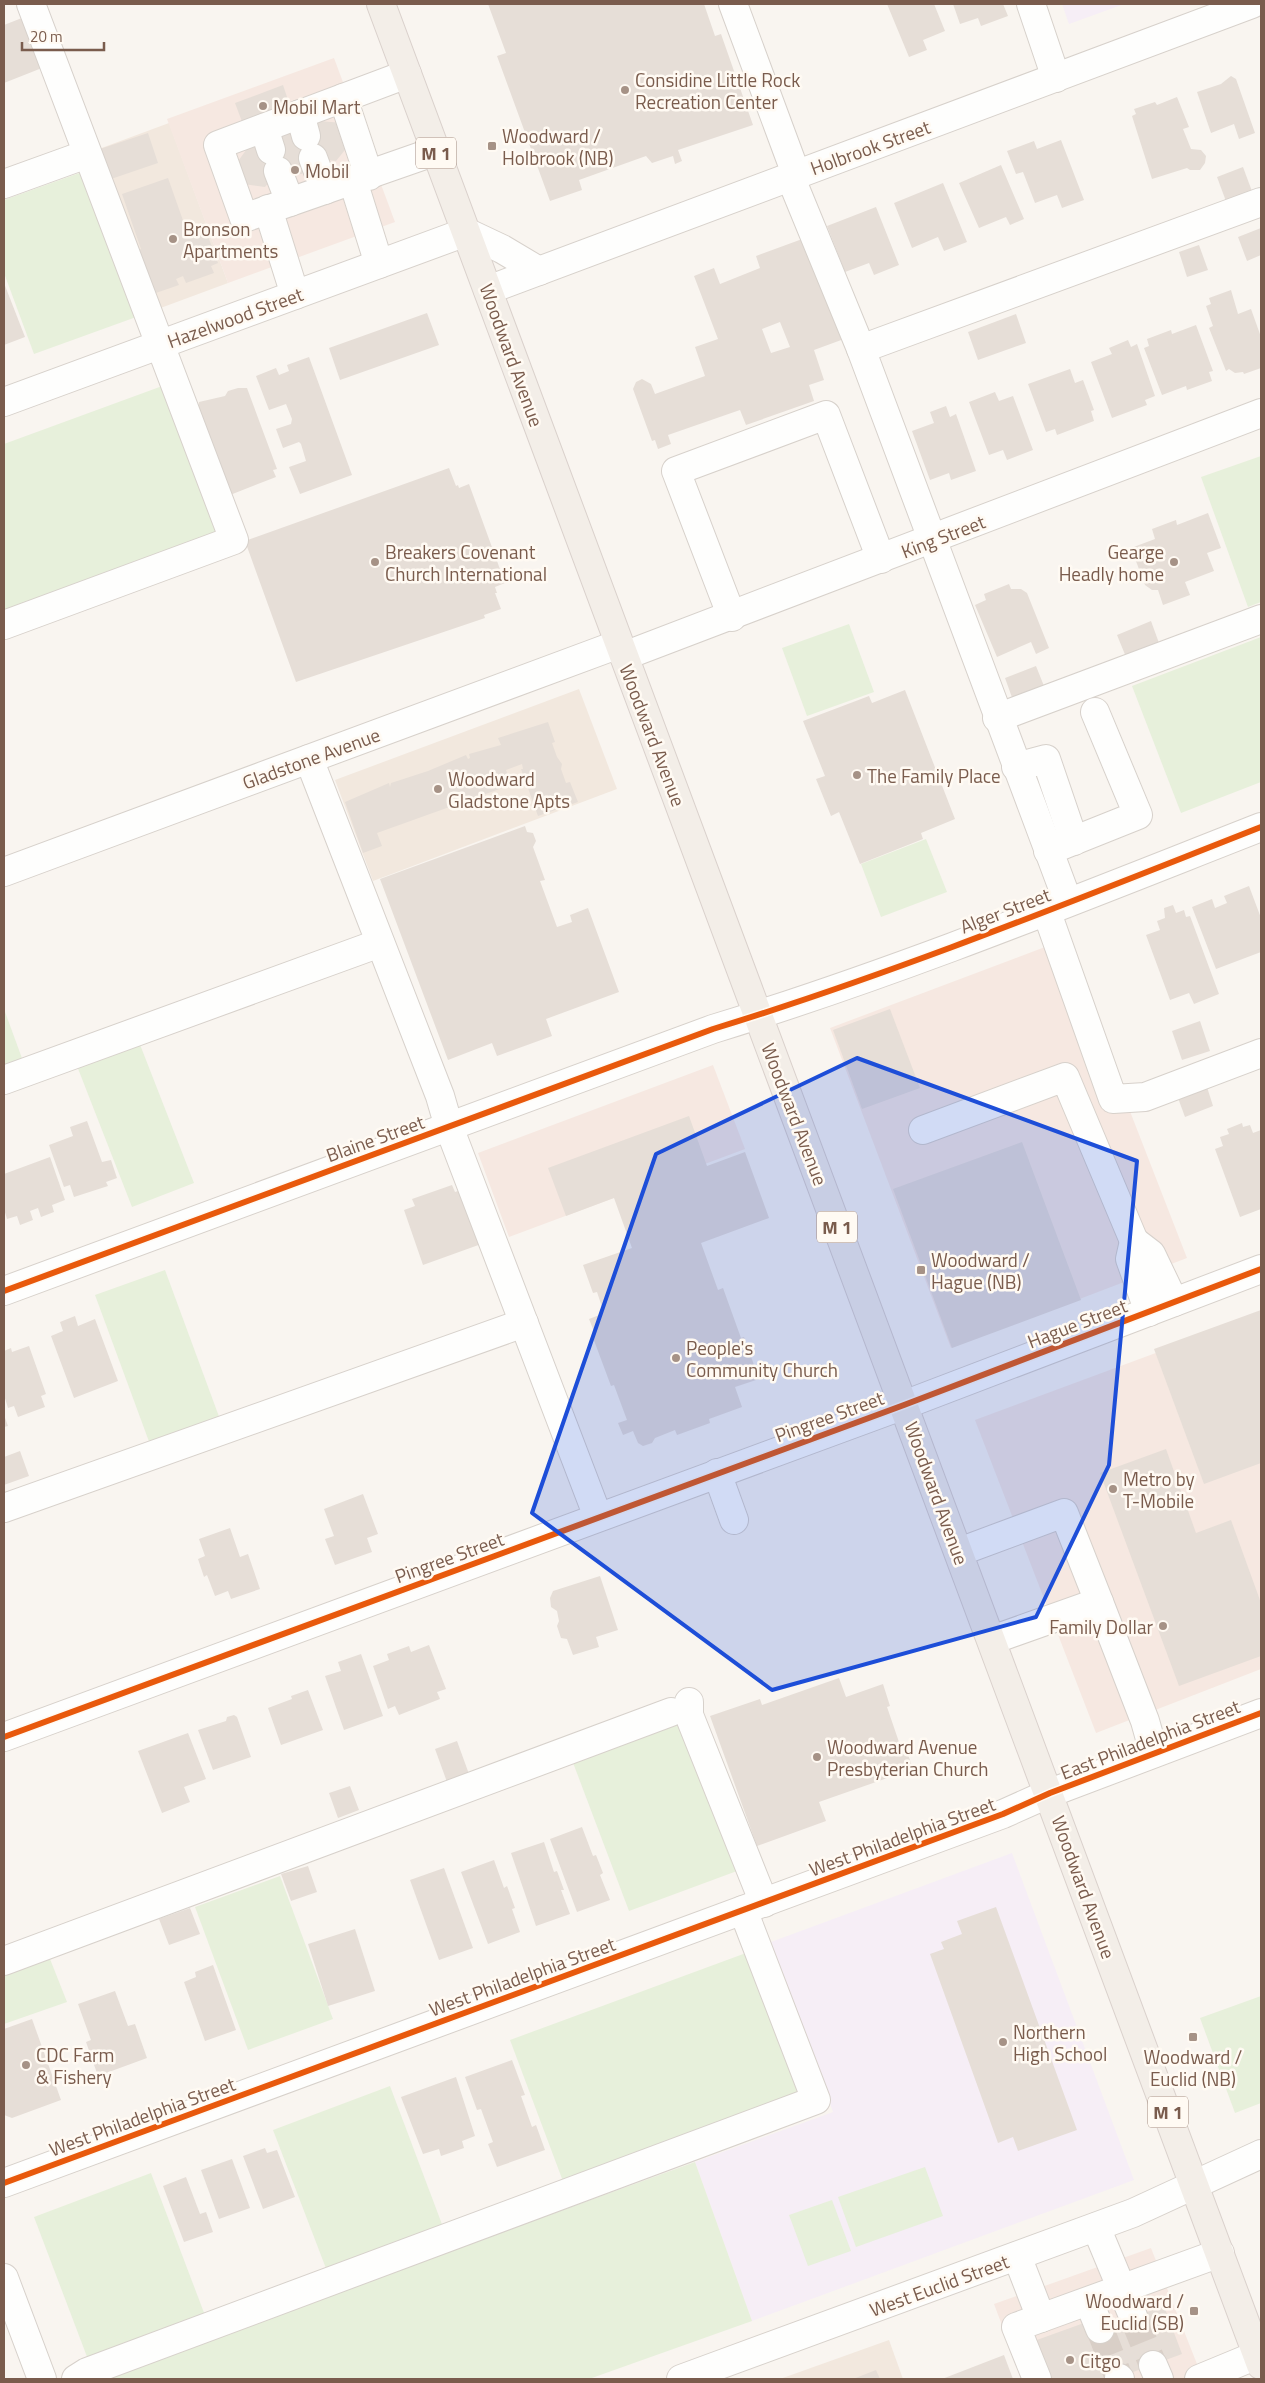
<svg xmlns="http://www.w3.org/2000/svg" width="1265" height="2383" font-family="'Titillium Web',sans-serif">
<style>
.residential{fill:#f2e8de}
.commercial{fill:#f6e8e1}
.education{fill:#f6eef6}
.green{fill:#e7f0db}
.building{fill:#e6ded7;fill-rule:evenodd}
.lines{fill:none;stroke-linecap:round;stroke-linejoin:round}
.minor-tunnel{stroke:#d9cfc7;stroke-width:28;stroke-dasharray:28 14;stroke-linecap:butt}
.minor-casing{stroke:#d7d1cb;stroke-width:30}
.major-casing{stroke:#dad1cc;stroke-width:30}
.minor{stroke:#fefefd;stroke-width:28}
.major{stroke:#f3eee8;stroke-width:28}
.cycleway-casing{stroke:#fffaf3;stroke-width:9}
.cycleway{stroke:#e8590c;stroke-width:6}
.marked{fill:#1d4ed8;fill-opacity:0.2;stroke:#1d4ed8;stroke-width:4;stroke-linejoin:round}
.poi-dot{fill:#a69286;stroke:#fffaf3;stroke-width:2}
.labels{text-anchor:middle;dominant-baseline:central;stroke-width:5;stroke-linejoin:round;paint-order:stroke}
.shield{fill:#fffaf3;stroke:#a28b7f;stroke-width:1}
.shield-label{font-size:18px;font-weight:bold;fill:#7a5c4d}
.poi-label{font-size:19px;fill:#7a5c4d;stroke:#fffaf3;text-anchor:start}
.street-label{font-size:19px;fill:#7a5c4d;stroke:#fffaf3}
</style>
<rect width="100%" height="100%" fill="#f9f5f0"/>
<g class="residential">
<path d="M169 123 228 283 139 316 80 156Z"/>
<path d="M579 689 617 789 373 881 335 780Z"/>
<path d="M889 2340 903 2379H780Z"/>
</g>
<g class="commercial">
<path d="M334 58 395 222 228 283 167 119Z"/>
<path d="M1045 947 1126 1101 1187 1258 951 1348 830 1028Z"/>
<path d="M713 1065 745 1149 509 1237 478 1153Z"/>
<path d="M1261 1314V1669L1096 1733 975 1420Z"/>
<path d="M1151 2248 1203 2379H1022L994 2304Z"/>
</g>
<g class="education">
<path d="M1062 4H1124L1069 24Z"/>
<path d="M1012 1853 1134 2180 752 2321 695 2162 833 2112 771 1942Z"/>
</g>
<g class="green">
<path d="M85 171 139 316 34 354 4 273V200Z"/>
<path d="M165 385 220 536 4 615V444Z"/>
<path d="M1261 456V602L1248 607 1201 477Z"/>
<path d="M849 624 874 692 807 716 782 648Z"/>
<path d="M1261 637V782L1181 813 1132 686Z"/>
<path d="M926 839 947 892 881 917 861 864Z"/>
<path d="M4 1009 23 1061 4 1068Z"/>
<path d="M139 1042 194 1183 132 1207 77 1066Z"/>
<path d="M165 1270 221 1422 151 1447 95 1295Z"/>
<path d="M680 1720 737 1871 629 1911 572 1760Z"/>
<path d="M280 1876 333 2019 248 2050 195 1907Z"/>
<path d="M746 1953 799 2097 564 2184 510 2040Z"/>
<path d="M50 1959 67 2002 4 2024V1976Z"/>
<path d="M1261 1996V2103L1235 2113 1200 2018Z"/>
<path d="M390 2086 443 2227 327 2271 273 2130Z"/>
<path d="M695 2162 752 2321 589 2379H101V2378Z"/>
<path d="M925 2167 943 2216 856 2247 838 2197Z"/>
<path d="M151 2173 206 2318 89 2362 34 2217Z"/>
<path d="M832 2200 851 2251 808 2266 789 2215Z"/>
</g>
<g class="building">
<path d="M488 4H704L715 36 721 34 753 125 678 150 682 161 675 164 673 156 652 163 646 156 579 180 582 190 550 201 497 56 506 53Z"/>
<path d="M887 4H934L945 31 923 40 927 50 909 57Z"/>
<path d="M953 4H1003L1008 16 981 26 978 18 960 24Z"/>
<path d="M27 16 47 66 4 83V25Z"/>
<path d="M1231 76 1236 79 1255 133 1239 139 1234 124 1211 133 1197 92 1221 84Z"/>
<path d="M283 85 291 109 244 127 235 103Z"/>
<path d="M1177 97 1189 127 1183 129 1191 149 1201 150 1206 156 1205 163 1200 170H1190L1187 168 1152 179 1132 116 1136 114 1134 109 1155 102 1157 105Z"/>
<path d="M320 121 342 123 349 145 336 161 313 158 302 174 278 171 265 187 243 184 236 164 249 146 271 150 284 133 306 136Z"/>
<path d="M148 133 158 163 111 179 100 149Z"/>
<path d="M1061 140 1084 200 1062 208 1057 195 1035 203 1023 172 1016 174 1007 151 1034 141 1037 149Z"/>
<path d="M1001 165 1024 219 1010 225 1006 217 979 228 959 183Z"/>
<path d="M1243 167 1253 194 1227 204 1217 177Z"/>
<path d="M168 178 186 229 203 223 218 263 211 266 214 273 186 283 183 276 176 279 179 285 150 295 135 252 141 249 122 194Z"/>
<path d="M943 183 967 242 944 251 938 237 912 248 894 203Z"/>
<path d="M876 207 899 265 874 275 869 263 845 272 827 226Z"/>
<path d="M1261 228V255L1247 261 1238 237Z"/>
<path d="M805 238 844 339 814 350 824 380 809 385 814 401 746 425 740 410 668 435 671 444 658 449 655 440 652 441 633 389 636 382 642 379 651 384 655 394 705 376 695 347 718 339 694 276 714 268 720 284 760 268 756 256ZM780 322 790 347 771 353 762 329Z"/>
<path d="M1199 245 1208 270 1187 277 1179 252Z"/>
<path d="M4 283 25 337 4 345Z"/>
<path d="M1231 290 1238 314 1251 309 1261 337V368L1244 374 1243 372 1235 373 1229 369 1226 371 1209 328 1213 326 1206 306 1211 304 1209 298Z"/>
<path d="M427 313 439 345 340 380 329 348Z"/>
<path d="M1016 314 1026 343 978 360 968 332Z"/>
<path d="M1196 325 1213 371 1209 372 1212 381 1187 390 1186 386 1162 395 1144 348 1149 346 1147 339 1171 330 1172 334Z"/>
<path d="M1128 340 1131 347 1137 344 1155 396 1145 400 1147 405 1112 418 1091 362 1112 354 1109 348Z"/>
<path d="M309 357 352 475 300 494 289 467 306 461 301 444 299 442 283 448 276 429 291 424 292 419 286 404 269 410 256 376 276 368 279 375 289 371 287 365Z"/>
<path d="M1070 369 1075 383 1083 380 1094 410 1091 411 1094 421 1057 435 1055 429 1046 432 1028 384Z"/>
<path d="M238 388H247L277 469 273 470 276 477 230 495 198 407 199 402 225 396 228 391Z"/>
<path d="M995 392 999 401 1013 396 1033 450 1007 460 1003 450 989 455 969 402Z"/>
<path d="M946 406 950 417 956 414 976 471 951 480 949 473 930 480 912 431 934 423 930 412Z"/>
<path d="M449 468 456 486 458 485 459 488 469 484 505 583 495 587 497 593H495L501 609 484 615 485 618 296 682 245 541Z"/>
<path d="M1208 513 1221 548 1207 553 1214 571 1185 582 1190 595 1163 605 1158 590H1152L1145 585 1131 548 1155 539 1152 529 1176 520 1177 525Z"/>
<path d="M1009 584 1011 589H1021L1027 593 1049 648 1036 654 1031 642 997 657 975 605 986 600 984 594Z"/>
<path d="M1151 621 1159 643 1126 657 1117 635Z"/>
<path d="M1036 666 1046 691 1014 703 1005 678Z"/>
<path d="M905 690 955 819 921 833 923 839 860 864 839 812 831 816 816 779 825 776 803 721 869 696 872 703Z"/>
<path d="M548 722 555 742 552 743 557 757 562 764 561 769 566 783 570 782 578 802 538 816 521 769H523L522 764 506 770 511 785 377 833 382 846 363 853 345 802 389 783 390 787 391 783 428 771 466 755 468 759 470 758 469 754 501 745 498 738Z"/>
<path d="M525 826 527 832 533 833 536 841 533 847 545 880 540 881 557 927 572 922 570 915 588 908 619 992 546 1019 552 1036 497 1056 492 1043 448 1060 380 879Z"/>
<path d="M1249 886 1261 918V952L1216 969 1192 907 1212 899 1215 908 1227 903 1224 896Z"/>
<path d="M1173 905 1176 913 1184 910 1186 917 1190 916 1219 994 1194 1004 1189 993 1170 1000 1146 935 1160 930 1157 921 1165 918 1164 908Z"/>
<path d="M890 1009 920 1088 862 1109 833 1030Z"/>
<path d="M1200 1021 1210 1051 1182 1060 1172 1031Z"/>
<path d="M1207 1087 1213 1106 1185 1117 1178 1098Z"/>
<path d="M689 1116 707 1166 745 1152 769 1218 701 1243 718 1290 723 1288 741 1338 744 1337 759 1379 735 1387 742 1407 709 1419 710 1423 677 1435 675 1430 655 1438 652 1443 643 1446 638 1443 633 1431 623 1435 618 1423 627 1420 614 1385 611 1386 592 1335 595 1334 589 1319 602 1314 603 1310 597 1292 593 1293 583 1265 632 1248 614 1198 566 1216 548 1168Z"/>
<path d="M87 1121 102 1162 111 1160 117 1178 106 1182 108 1186 74 1197 70 1185 64 1187 49 1145 73 1136 70 1127Z"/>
<path d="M1242 1123 1243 1127 1250 1125 1253 1133 1261 1130V1209L1240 1217 1215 1149 1223 1146 1220 1137 1229 1134 1227 1129Z"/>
<path d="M1022 1142 1081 1300 952 1348 893 1189Z"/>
<path d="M50 1157 65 1200 52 1205 54 1212 41 1217 38 1208 30 1211 33 1220 20 1225 17 1216 7 1219 4 1209V1174Z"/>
<path d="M452 1185 455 1192 464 1189 484 1243 423 1265 404 1210 415 1206 412 1199Z"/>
<path d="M1261 1310V1463L1204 1484 1154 1349Z"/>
<path d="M75 1316 78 1326 95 1319 118 1381 74 1398 51 1336 63 1331 60 1322Z"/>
<path d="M29 1346 46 1394 41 1396 45 1407 18 1417 14 1406 8 1408 4 1395V1351L11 1348 12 1352Z"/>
<path d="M4 1415 8 1426 4 1427Z"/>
<path d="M1166 1449 1196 1533 1231 1520 1261 1603V1656L1179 1686 1100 1473Z"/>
<path d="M20 1451 29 1476 4 1485V1457Z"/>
<path d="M363 1494 378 1534 367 1538 372 1552 335 1565 325 1539 334 1536 324 1509Z"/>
<path d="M230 1528 240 1557 248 1554 260 1589 231 1599 228 1591 215 1596 207 1575 204 1577 198 1559 205 1556 199 1539Z"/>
<path d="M600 1576 618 1630 596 1637 599 1647 573 1655 567 1639 561 1638 557 1626 559 1621 557 1611 551 1607 550 1598 553 1591Z"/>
<path d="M429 1645 446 1689 437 1692 440 1699 399 1715 395 1706 388 1709 373 1666 389 1660 387 1654 409 1646 411 1652Z"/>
<path d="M361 1654 383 1716 344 1730 325 1676 341 1671 338 1662Z"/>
<path d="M839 1678 846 1697 883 1684 890 1706 887 1707 900 1745 904 1743 913 1769 819 1802 826 1821 757 1846 710 1716 760 1699 762 1705Z"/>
<path d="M308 1690 323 1730 281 1745 268 1708 292 1699 291 1696Z"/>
<path d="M234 1715 237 1717 251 1757 213 1770 198 1730 226 1721 227 1717Z"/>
<path d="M188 1733 206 1779 184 1787 190 1802 162 1813 138 1751Z"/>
<path d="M457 1741 469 1774 447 1782 435 1749Z"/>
<path d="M350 1786 359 1810 338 1818 329 1793Z"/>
<path d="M582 1827 593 1856 596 1855 603 1873 600 1875 610 1900 577 1912 550 1839Z"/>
<path d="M544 1842 554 1872 557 1871 564 1890H561L570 1914 536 1926 511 1853Z"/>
<path d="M494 1860 504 1888 507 1886 515 1908 512 1909 520 1932 488 1944 461 1872Z"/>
<path d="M308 1866 317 1892 291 1901 281 1874Z"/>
<path d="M444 1868 473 1948 439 1960 410 1880Z"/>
<path d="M996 1907 1077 2130 1018 2151 1013 2137 998 2143 930 1954 944 1949 941 1942 962 1934 957 1921Z"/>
<path d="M190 1908 200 1934 169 1945 159 1919Z"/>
<path d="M355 1929 375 1991 328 2006 308 1944Z"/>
<path d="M213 1965 236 2030 205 2041 184 1982 196 1977 195 1972Z"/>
<path d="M115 1991 128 2026 135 2024 147 2058 98 2076 86 2042 91 2040 78 2004Z"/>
<path d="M32 2019 61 2100 12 2118 4 2115V2029Z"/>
<path d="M512 2060 525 2095 521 2096 532 2127 536 2125 545 2150 497 2167 488 2144 493 2142 481 2109 477 2110 465 2077Z"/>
<path d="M456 2077 475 2136 462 2141 464 2148 441 2156 439 2149 423 2154 401 2097Z"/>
<path d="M265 2148 267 2153 277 2150 295 2197 263 2209 243 2156Z"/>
<path d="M232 2159 250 2208 219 2219 201 2170Z"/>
<path d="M186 2177 200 2214 206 2212 213 2232 184 2242 163 2186Z"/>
<path d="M1164 2306 1182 2354 1114 2379H1049L1034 2341 1084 2323 1100 2329Z"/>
<path d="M1004 2355 1013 2379H942Z"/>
<path d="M876 2370 880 2379H853Z"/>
</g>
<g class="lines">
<g class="minor-tunnel">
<path d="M1133 2316 1153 2365"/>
<path d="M1100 2329 1119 2378"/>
</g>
<g class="minor-casing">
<g id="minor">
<path d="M733 4 796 174"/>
<path d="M1031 4 1056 78"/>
<path d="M407 74 218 145 244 218 436 151"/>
<path d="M343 98 369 176"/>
<path d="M300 114 306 136"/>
<path d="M264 128 271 150"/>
<path d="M313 158 325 190"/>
<path d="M278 171 290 202"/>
<path d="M790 176 861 349 1068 902"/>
<path d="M353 181 379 264"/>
<path d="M4 184 87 154"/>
<path d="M268 209 295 295"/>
<path d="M488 290 1252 4"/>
<path d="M861 349 1261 202"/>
<path d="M4 402 466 232 502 249 539 271"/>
<path d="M732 617 676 471 826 415 881 559"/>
<path d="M4 625 234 540 31 4"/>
<path d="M624 656 1261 413"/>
<path d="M997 718 1261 619"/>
<path d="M309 759 440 1096 449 1127 598 1517"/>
<path d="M1016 767 1046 759 1074 841"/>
<path d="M1048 851 1138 815 1095 712"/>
<path d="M4 872 619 644"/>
<path d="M1046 910 1113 1099 1145 1097 1261 1053"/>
<path d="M4 1080 380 943"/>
<path d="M923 1130 1065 1077 1134 1241"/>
<path d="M4 1291 713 1029C899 972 1080 898 1261 827"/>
<path d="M1149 1312 1130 1259 1134 1241 1151 1254 1174 1302"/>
<path d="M717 1473 734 1520"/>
<path d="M4 1508 524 1323"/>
<path d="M959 1552 1064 1513 1099 1602"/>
<path d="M992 1640 1099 1602 1145 1721 1154 1753"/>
<path d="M689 1702V1715L764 1903"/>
<path d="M4 1737 904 1405 1261 1269"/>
<path d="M4 1961 671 1712"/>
<path d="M4 2183 1003 1814 1050 1793 1261 1713"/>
<path d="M1096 2227 1133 2316"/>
<path d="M1017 2256 1041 2318 1016 2327 1037 2379"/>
<path d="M4 2278 42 2379"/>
<path d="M1089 2302 1100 2329"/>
<path d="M1041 2318 1220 2253"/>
<path d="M1153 2365 1159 2379"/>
<path d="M1119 2378 1120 2379"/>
<path d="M76 2379 87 2372 816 2100 743 1910"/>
<path d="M681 2379 1133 2213 1261 2154"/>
<path d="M1199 2379 1257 2355"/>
</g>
</g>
<g class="major-casing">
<path id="major" d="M381 4 1261 2365"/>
</g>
<use href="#minor" class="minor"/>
<use href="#major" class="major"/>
<g class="cycleway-casing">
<g id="cycleway">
<path d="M4 1291 713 1029C899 972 1080 898 1261 827"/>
<path d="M4 1737 904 1405 1261 1269"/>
<path d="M4 2183 1003 1814 1050 1793 1261 1713"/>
</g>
</g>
<use href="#cycleway" class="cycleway"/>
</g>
<path class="marked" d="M857 1058 1137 1161 1109 1465 1036 1617 772 1690 532 1513 656 1154Z"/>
<g class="poi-dot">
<circle cx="625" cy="90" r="5"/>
<circle cx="263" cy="106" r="5"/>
<rect x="487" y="141" width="10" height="10" rx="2.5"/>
<circle cx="295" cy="170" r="5"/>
<circle cx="173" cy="239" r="5"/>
<circle cx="375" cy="562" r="5"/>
<circle cx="1174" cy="562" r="5"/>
<circle cx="857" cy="775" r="5"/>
<circle cx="438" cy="789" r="5"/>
<rect x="916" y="1265" width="10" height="10" rx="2.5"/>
<circle cx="676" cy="1358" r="5"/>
<circle cx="1113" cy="1489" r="5"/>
<circle cx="1163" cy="1626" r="5"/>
<circle cx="817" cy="1757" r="5"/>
<rect x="1188" y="2032" width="10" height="10" rx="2.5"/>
<circle cx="1003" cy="2042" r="5"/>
<circle cx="26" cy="2065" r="5"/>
<rect x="1189" y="2306" width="10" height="10" rx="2.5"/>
<circle cx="1070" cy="2360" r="5"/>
</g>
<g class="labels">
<g class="shield">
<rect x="416" y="137.5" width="40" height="31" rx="4"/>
<rect x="817" y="1211.5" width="40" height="31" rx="4"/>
<rect x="1148" y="2096.5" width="40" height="31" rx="4"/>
</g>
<g class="shield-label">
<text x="436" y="153">M 1</text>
<text x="837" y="1227">M 1</text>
<text x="1168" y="2112">M 1</text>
</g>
<g class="poi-label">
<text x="635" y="79">Considine Little Rock<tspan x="635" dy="22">Recreation Center</tspan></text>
<text x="273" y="106">Mobil Mart</text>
<text x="502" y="135">Woodward /<tspan x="502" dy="22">Holbrook (NB)</tspan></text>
<text x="305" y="170">Mobil</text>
<text x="183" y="228">Bronson<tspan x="183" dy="22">Apartments</tspan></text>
<text x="385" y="551">Breakers Covenant<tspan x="385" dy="22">Church International</tspan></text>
<text x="1164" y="551" text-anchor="end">Gearge<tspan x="1164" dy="22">Headly home</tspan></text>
<text x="867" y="775">The Family Place</text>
<text x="448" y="778">Woodward<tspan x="448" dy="22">Gladstone Apts</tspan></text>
<text x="931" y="1259">Woodward /<tspan x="931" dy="22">Hague (NB)</tspan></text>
<text x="686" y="1347">People's<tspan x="686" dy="22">Community Church</tspan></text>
<text x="1123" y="1478">Metro by<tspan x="1123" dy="22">T-Mobile</tspan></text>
<text x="1153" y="1626" text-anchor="end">Family Dollar</text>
<text x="827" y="1746">Woodward Avenue<tspan x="827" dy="22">Presbyterian Church</tspan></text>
<text x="1013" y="2031">Northern<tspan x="1013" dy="22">High School</tspan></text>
<text x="36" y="2054">CDC Farm<tspan x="36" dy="22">&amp; Fishery</tspan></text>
<text x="1193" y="2056" text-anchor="middle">Woodward /<tspan x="1193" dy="22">Euclid (NB)</tspan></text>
<text x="1184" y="2300" text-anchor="end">Woodward /<tspan x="1184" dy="22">Euclid (SB)</tspan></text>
<text x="1080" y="2360">Citgo</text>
</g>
<g class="street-label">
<text transform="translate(870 147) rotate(-20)">Holbrook Street</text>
<text transform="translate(235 317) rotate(-20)">Hazelwood Street</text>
<text transform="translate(512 355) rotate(70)">Woodward Avenue</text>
<text transform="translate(943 536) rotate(-21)">King Street</text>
<text transform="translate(653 735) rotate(69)">Woodward Avenue</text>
<text transform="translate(311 758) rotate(-20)">Gladstone Avenue</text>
<text transform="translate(1005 910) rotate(-21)">Alger Street</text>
<text transform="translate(795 1114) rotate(69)">Woodward Avenue</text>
<text transform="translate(375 1138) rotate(-20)">Blaine Street</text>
<text transform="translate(1077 1323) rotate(-21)">Hague Street</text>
<text transform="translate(829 1416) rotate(-20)">Pingree Street</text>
<text transform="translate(937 1493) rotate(70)">Woodward Avenue</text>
<text transform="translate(449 1557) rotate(-20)">Pingree Street</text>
<text transform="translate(1150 1739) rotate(-21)">East Philadelphia Street</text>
<text transform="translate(902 1836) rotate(-20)">West Philadelphia Street</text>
<text transform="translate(1084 1887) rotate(70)">Woodward Avenue</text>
<text transform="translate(522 1976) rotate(-20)">West Philadelphia Street</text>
<text transform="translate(142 2116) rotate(-20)">West Philadelphia Street</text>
<text transform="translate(939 2285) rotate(-20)">West Euclid Street</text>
</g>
</g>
<rect width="1265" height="2383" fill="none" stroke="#7a5c4d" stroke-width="10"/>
<path d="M22 42v8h82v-8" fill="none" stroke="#7a5c4d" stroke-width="2.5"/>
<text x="30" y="42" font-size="15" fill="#7a5c4d" stroke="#fffaf3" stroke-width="4" paint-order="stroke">20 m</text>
</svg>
